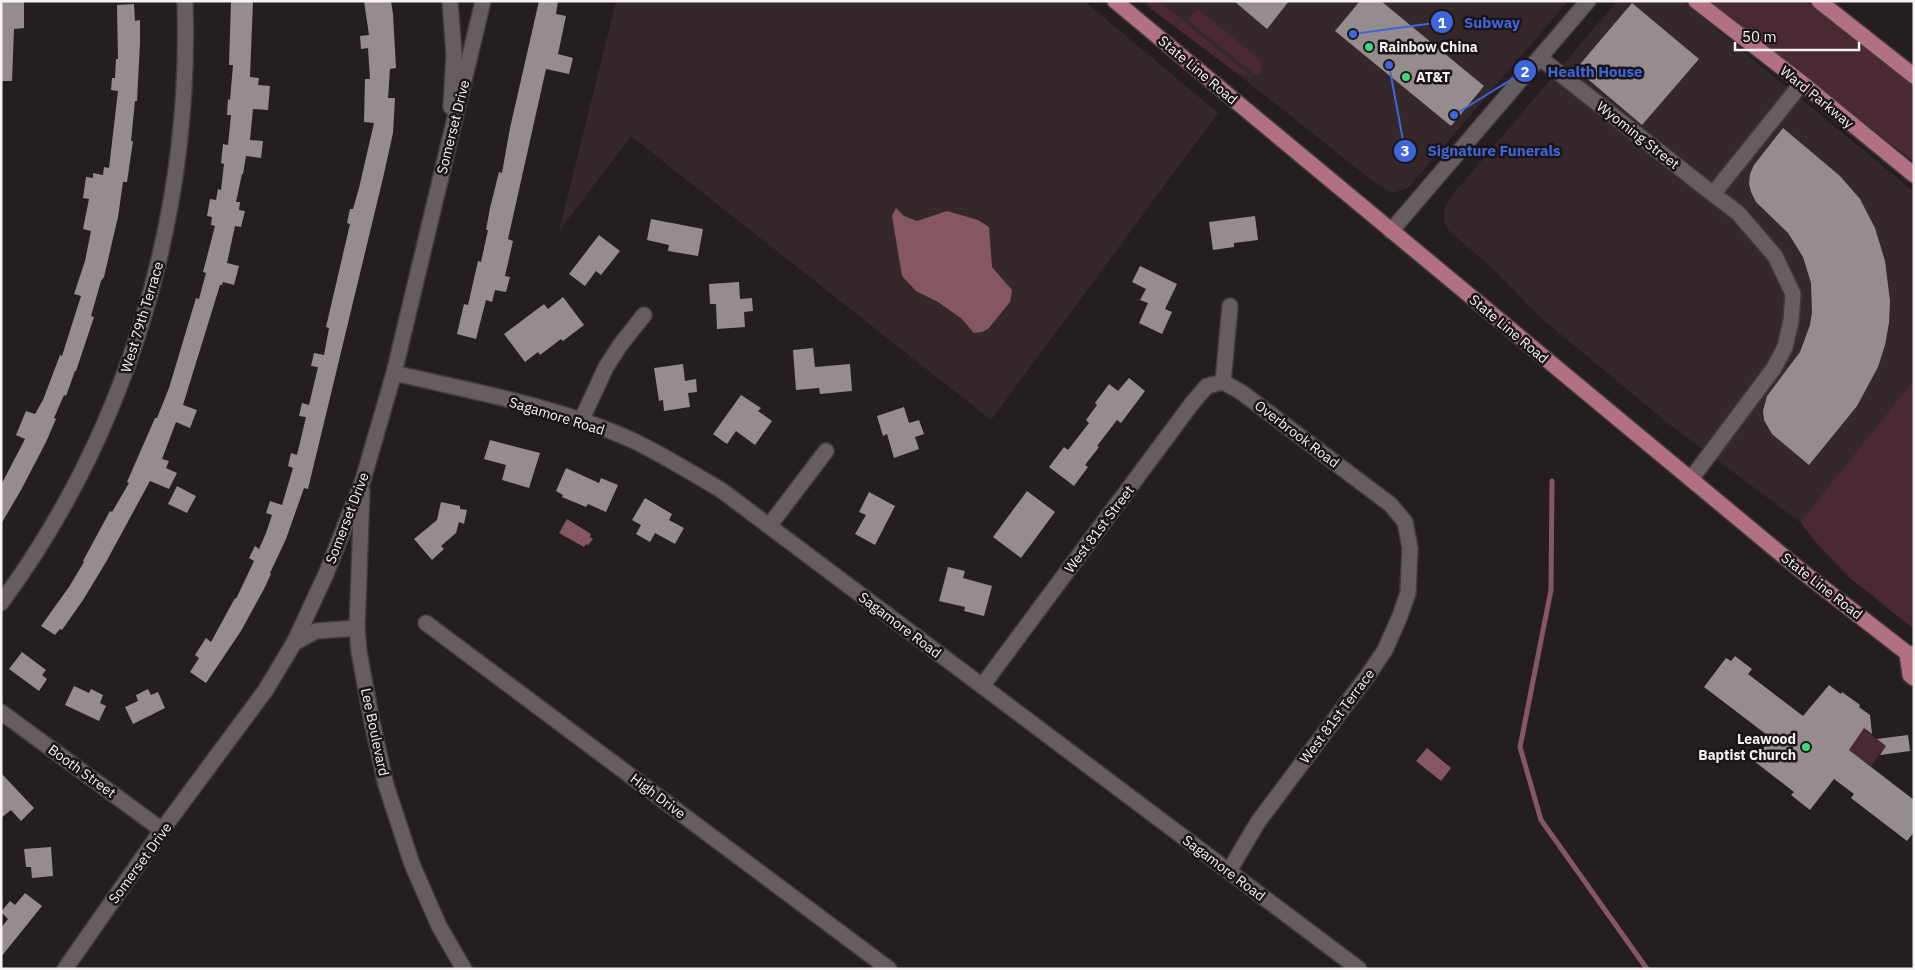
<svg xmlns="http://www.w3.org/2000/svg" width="1915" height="970" font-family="'IBM Plex Sans',sans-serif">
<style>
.built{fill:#35282b}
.green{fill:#4b2932}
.water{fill:#855763}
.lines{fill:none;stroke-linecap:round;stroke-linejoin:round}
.stream{stroke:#855763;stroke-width:5}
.building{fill:#958c8e}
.minor-casing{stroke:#413b3d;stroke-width:18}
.major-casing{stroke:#413b3d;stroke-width:18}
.minor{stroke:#655d5f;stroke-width:15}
.major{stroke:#b27183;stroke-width:15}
.poi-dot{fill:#3dd77e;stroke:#1b1517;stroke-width:2}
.labels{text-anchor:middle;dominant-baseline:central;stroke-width:5;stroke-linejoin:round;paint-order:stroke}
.poi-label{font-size:14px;font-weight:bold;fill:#f6f1f2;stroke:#1b1517;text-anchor:start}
.street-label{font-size:14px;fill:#f6f1f2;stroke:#1b1517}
.leader{fill:none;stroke:#3e66dc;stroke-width:2}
.callout-dot{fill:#3e66dc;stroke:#1b1517;stroke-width:2}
.mark-label{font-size:15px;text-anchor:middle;font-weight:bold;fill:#fff}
.callout-label{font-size:15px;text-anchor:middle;font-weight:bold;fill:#3e66dc;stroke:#1b1517;stroke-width:5;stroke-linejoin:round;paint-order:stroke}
</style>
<rect width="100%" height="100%" fill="#251e20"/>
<g class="built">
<path d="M616 1H1084L1218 113 991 420 631 136 559 231Z"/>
<path d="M1141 1H1568L1408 188 1392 193 1379 186 1239 75Z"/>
<path d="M1617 1H1682L1914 192V380L1800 522 1669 424 1541 318 1490 266 1449 231 1444 221 1445 207 1455 192Z"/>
</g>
<g class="green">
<path d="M1147 1H1159L1251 77 1240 73 1239 75 1151 9 1152 7Z"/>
<path d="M1709 1H1805L1850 34 1914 85V162Z"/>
<path d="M1199 10 1260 60 1263 70 1260 75 1254 74 1188 20 1195 11Z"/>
<path d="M1914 380V629L1850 578 1819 546 1800 522Z"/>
<path d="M1863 728 1886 746 1871 766 1847 749Z"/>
</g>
<g class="water">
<path d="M896 208 904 216 917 221 947 211 978 220 989 227 992 267 1012 290 1010 302 988 329 982 332 974 333 962 319 938 302 916 291 902 276 892 216Z"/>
<path d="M567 519 591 534 590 537 593 539 588 545 586 544 584 547 559 533Z"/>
<path d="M1427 748 1451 768 1441 781 1416 761Z"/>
</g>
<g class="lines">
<path class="stream" d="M1552 481 1551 590 1520 747 1541 820 1647 969"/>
</g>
<g class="building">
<path d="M1 1H24V28L14 29 12 81H1Z"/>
<path d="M231 1H253L250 77 259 78 258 85 270 86 268 110 253 109 250 140 263 141 261 158 246 156 243 174H242L236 202H240L239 210 245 211 241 227 235 226 227 263 239 266 234 285 223 282 222 285H220L183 405 197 410 190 428 176 422 162 459 169 461 166 468 177 473 169 489 150 481 106 562 83 600 62 630 60 629 55 635 41 626 69 587 84 562 83 561 110 511 112 512 129 483 127 482 155 418H157L169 388 196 298 199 299 206 273 203 272 215 226 211 225 212 217 207 216 210 199 216 200 218 189 221 190 224 164 221 163 223 144 228 145 231 115H227L228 99 230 100 233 65H229Z"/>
<path d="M364 1H391L393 14 396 68 390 69 388 98H395L393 133 383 178 308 489 304 488 286 539 270 573 271 574 264 589 241 631 206 683 190 672 199 658 195 655 206 638 211 642 235 598 236 599 254 561 249 558 255 546 259 549 266 533 272 515 266 513 270 501 282 505 293 468 288 466 291 453 297 455 306 417 299 416 302 403 309 405 318 367 311 366 314 353 324 355 329 328 326 327 350 224 347 223 350 209H353L359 188 374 123 364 122 365 79H370L368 48 361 49 360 36 369 35Z"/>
<path d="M539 1H558L556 14 566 16 558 54 573 58 569 74 546 69 508 239 513 241 505 276 510 277 506 292 495 290 492 302 486 300 476 339 457 334 464 304 468 305 478 261 481 262 488 230H486L490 208 499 172 502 173 510 128Z"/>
<path d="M1234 1H1289L1267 29Z"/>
<path d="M1360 1H1381L1484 86 1451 126 1335 31Z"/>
<path d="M1632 3 1699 59 1642 125 1576 69Z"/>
<path d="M134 4 135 21 140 20V43L137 101H135L131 141H133L127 182H123L118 217 104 277 101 281 91 316 94 317 76 371H75L66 396 64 395 54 418 56 419 46 442 21 490 1 524V485L25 439 16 435 26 411 35 414 43 400 60 355 62 356 81 296 74 294 85 261 91 231 83 229 89 199 83 198 86 177 93 178V173L103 175 104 167 109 168 118 91 111 90 112 78H115L116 59H118L117 5Z"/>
<path d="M1783 128 1840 176 1860 199 1875 228 1885 261 1890 301 1889 323 1885 345 1878 367 1857 406 1809 465 1772 434 1764 420 1763 411 1767 396 1800 352 1810 325 1812 312 1811 283 1803 257 1788 233 1756 202 1751 192 1749 184 1750 174 1754 165Z"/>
<path d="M1255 216 1258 240 1234 243V247L1213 250 1209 222Z"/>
<path d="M651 219 703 229 698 256 668 251 669 245 647 240Z"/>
<path d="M599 235 620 251 601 275 596 271 585 286 569 274Z"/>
<path d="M1140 266 1177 284 1165 309 1172 312 1162 334 1139 323 1148 303 1140 300 1146 289 1132 282Z"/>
<path d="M739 282 740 299 752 298 753 311 744 312 745 327 717 329 716 304H710L709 284Z"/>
<path d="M563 297 584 325 563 341 561 339 540 355 538 352 525 362 504 334 544 304 548 309Z"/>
<path d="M813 348 815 367 850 364 852 391 820 394 819 388 796 390 793 350Z"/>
<path d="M683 364 685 381 696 379 697 392 688 393 690 407 664 411 663 400 659 401 654 368Z"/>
<path d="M1129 378 1145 391 1121 423 1117 420 1097 446 1099 447 1085 465 1088 467 1074 486 1049 467 1064 447 1068 450 1089 423 1086 420 1097 405 1095 403 1109 384 1118 391Z"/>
<path d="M741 395 761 408 758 411 772 421 755 445 736 431 727 444 713 434Z"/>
<path d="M904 407 909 423 919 420 924 434 915 437 919 449 894 458 887 434 883 436 877 416Z"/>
<path d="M490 440 540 453 529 488 502 480 506 465 484 459Z"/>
<path d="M566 468 599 483 601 478 618 485 606 512 588 504 586 507 562 497 563 495 556 491Z"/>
<path d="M177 486 196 496 187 513 168 504Z"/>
<path d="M1027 491 1055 512 1021 558 993 537Z"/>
<path d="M869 492 895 506 875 545 855 534 866 515 859 512Z"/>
<path d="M645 498 672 514 669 520 684 528 675 544 655 533 650 542 636 534 641 525 632 520Z"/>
<path d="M441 502 460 506V509L467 510 464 524 459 522 456 533 441 546 444 549 432 560 414 539 437 520Z"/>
<path d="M948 567 965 571 963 578 992 586 984 616 964 611 965 607 939 601Z"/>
<path d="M22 652 46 670 42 675 47 679 39 691 9 669Z"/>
<path d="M1735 656 1752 669 1748 674 1803 716 1829 685 1841 694 1842 692 1860 705 1859 707 1870 715 1872 734 1864 728 1849 750 1914 800V832L1907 841 1851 798 1854 794 1834 779 1810 810 1791 795 1794 792 1754 761 1771 738 1704 687 1726 658 1731 661Z"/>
<path d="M74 686 89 693 91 689 103 695 100 703 106 706 99 721 65 705Z"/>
<path d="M148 689 151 695 158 692 165 708 133 724 125 707 138 701 136 695Z"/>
<path d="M1908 735 1910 751 1880 755 1886 746 1877 739Z"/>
<path d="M1 773 34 808 21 821 11 810 1 818Z"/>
<path d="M51 847 53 876 32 878 31 867H26L24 849Z"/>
<path d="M25 893 42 906 1 957V928L8 919 1 912 10 901 15 905Z"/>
</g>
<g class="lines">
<g class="minor-casing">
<g id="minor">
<path d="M450 1 454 55 451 107"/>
<path d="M1540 58 1713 194"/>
<path d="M1391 231 1588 1"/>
<path d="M394 373C474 392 557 406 632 440 663 455 692 473 721 490L1359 969"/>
<path d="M1223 382 1241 392 1391 505 1405 522 1410 548 1408 593 1400 616 1385 650 1368 675 1258 822 1229 871"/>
<path d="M1223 382 1230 306"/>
<path d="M581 421 606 367 621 344 644 315"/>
<path d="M1691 479 1774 368 1785 347 1791 321 1793 294 1775 256 1738 213 1713 194 1802 83"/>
<path d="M362 491 357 628 359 652 372 722 386 785 412 864 439 926 464 969"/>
<path d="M769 526 826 451"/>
<path d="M1 603C128 431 192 215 185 1"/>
<path d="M426 623 889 969"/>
<path d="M294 643 316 631 357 628"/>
<path d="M982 686 1193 402 1207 386 1223 382"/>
<path d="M1 712 162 830"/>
<path d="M65 969 162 830 265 691 294 643 326 574 363 480 394 373 483 1"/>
</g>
</g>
<g class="major-casing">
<g id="major">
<path d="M1115 1 1799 569 1907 653 1914 654"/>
<path d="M1696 1 1802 83 1914 175"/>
<path d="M1819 1 1914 76"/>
<path d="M1907 653 1910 675 1914 678"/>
</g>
</g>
<use href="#minor" class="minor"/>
<use href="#major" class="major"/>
</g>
<g class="poi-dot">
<circle cx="1369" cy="47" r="5"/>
<circle cx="1406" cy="77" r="5"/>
<circle cx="1806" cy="747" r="5"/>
</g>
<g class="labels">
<g class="poi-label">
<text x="1379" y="47">Rainbow China</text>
<text x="1416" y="77">AT&amp;T</text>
<text x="1796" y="739" text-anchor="end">Leawood<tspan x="1796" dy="16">Baptist Church</tspan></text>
</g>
<g class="street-label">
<text transform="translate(1198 70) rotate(40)">State Line Road</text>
<text transform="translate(1817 97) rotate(39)">Ward Parkway</text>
<text transform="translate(453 127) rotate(-76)">Somerset Drive</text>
<text transform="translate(1638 135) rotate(38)">Wyoming Street</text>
<text transform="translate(142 317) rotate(-73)">West 79th Terrace</text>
<text transform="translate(1509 329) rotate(40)">State Line Road</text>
<text transform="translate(557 416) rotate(17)">Sagamore Road</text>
<text transform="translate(1297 434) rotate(37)">Overbrook Road</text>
<text transform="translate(347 518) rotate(-69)">Somerset Drive</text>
<text transform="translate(1099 529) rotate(-53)">West 81st Street</text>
<text transform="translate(1822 586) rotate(38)">State Line Road</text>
<text transform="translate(900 625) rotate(37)">Sagamore Road</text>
<text transform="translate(1337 716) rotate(-53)">West 81st Terrace</text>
<text transform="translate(375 732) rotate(78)">Lee Boulevard</text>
<text transform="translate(82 771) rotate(36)">Booth Street</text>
<text transform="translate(658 796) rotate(37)">High Drive</text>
<text transform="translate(140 863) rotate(-54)">Somerset Drive</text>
<text transform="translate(1224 868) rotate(37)">Sagamore Road</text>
</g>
</g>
<path class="leader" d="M1353 34L1442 22M1454 115L1525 71M1389 65L1405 151"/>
<g class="callout-dot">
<circle cx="1353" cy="34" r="5"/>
<circle cx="1454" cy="115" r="5"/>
<circle cx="1389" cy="65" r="5"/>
<circle cx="1442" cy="22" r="12"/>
<circle cx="1525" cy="71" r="12"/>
<circle cx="1405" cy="151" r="12"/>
</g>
<g class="mark-label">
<text x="1442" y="28">1</text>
<text x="1525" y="77">2</text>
<text x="1405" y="156">3</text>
</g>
<g class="callout-label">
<text x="1492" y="28">Subway</text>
<text x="1595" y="77">Health House</text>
<text x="1494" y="156">Signature Funerals</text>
</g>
<rect width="1915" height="970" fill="none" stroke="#f6f1f2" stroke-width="5"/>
<path d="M1735 42v8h124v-8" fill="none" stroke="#f6f1f2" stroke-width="2.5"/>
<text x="1742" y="42" font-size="15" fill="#f6f1f2" stroke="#1b1517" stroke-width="4" paint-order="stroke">50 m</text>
</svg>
